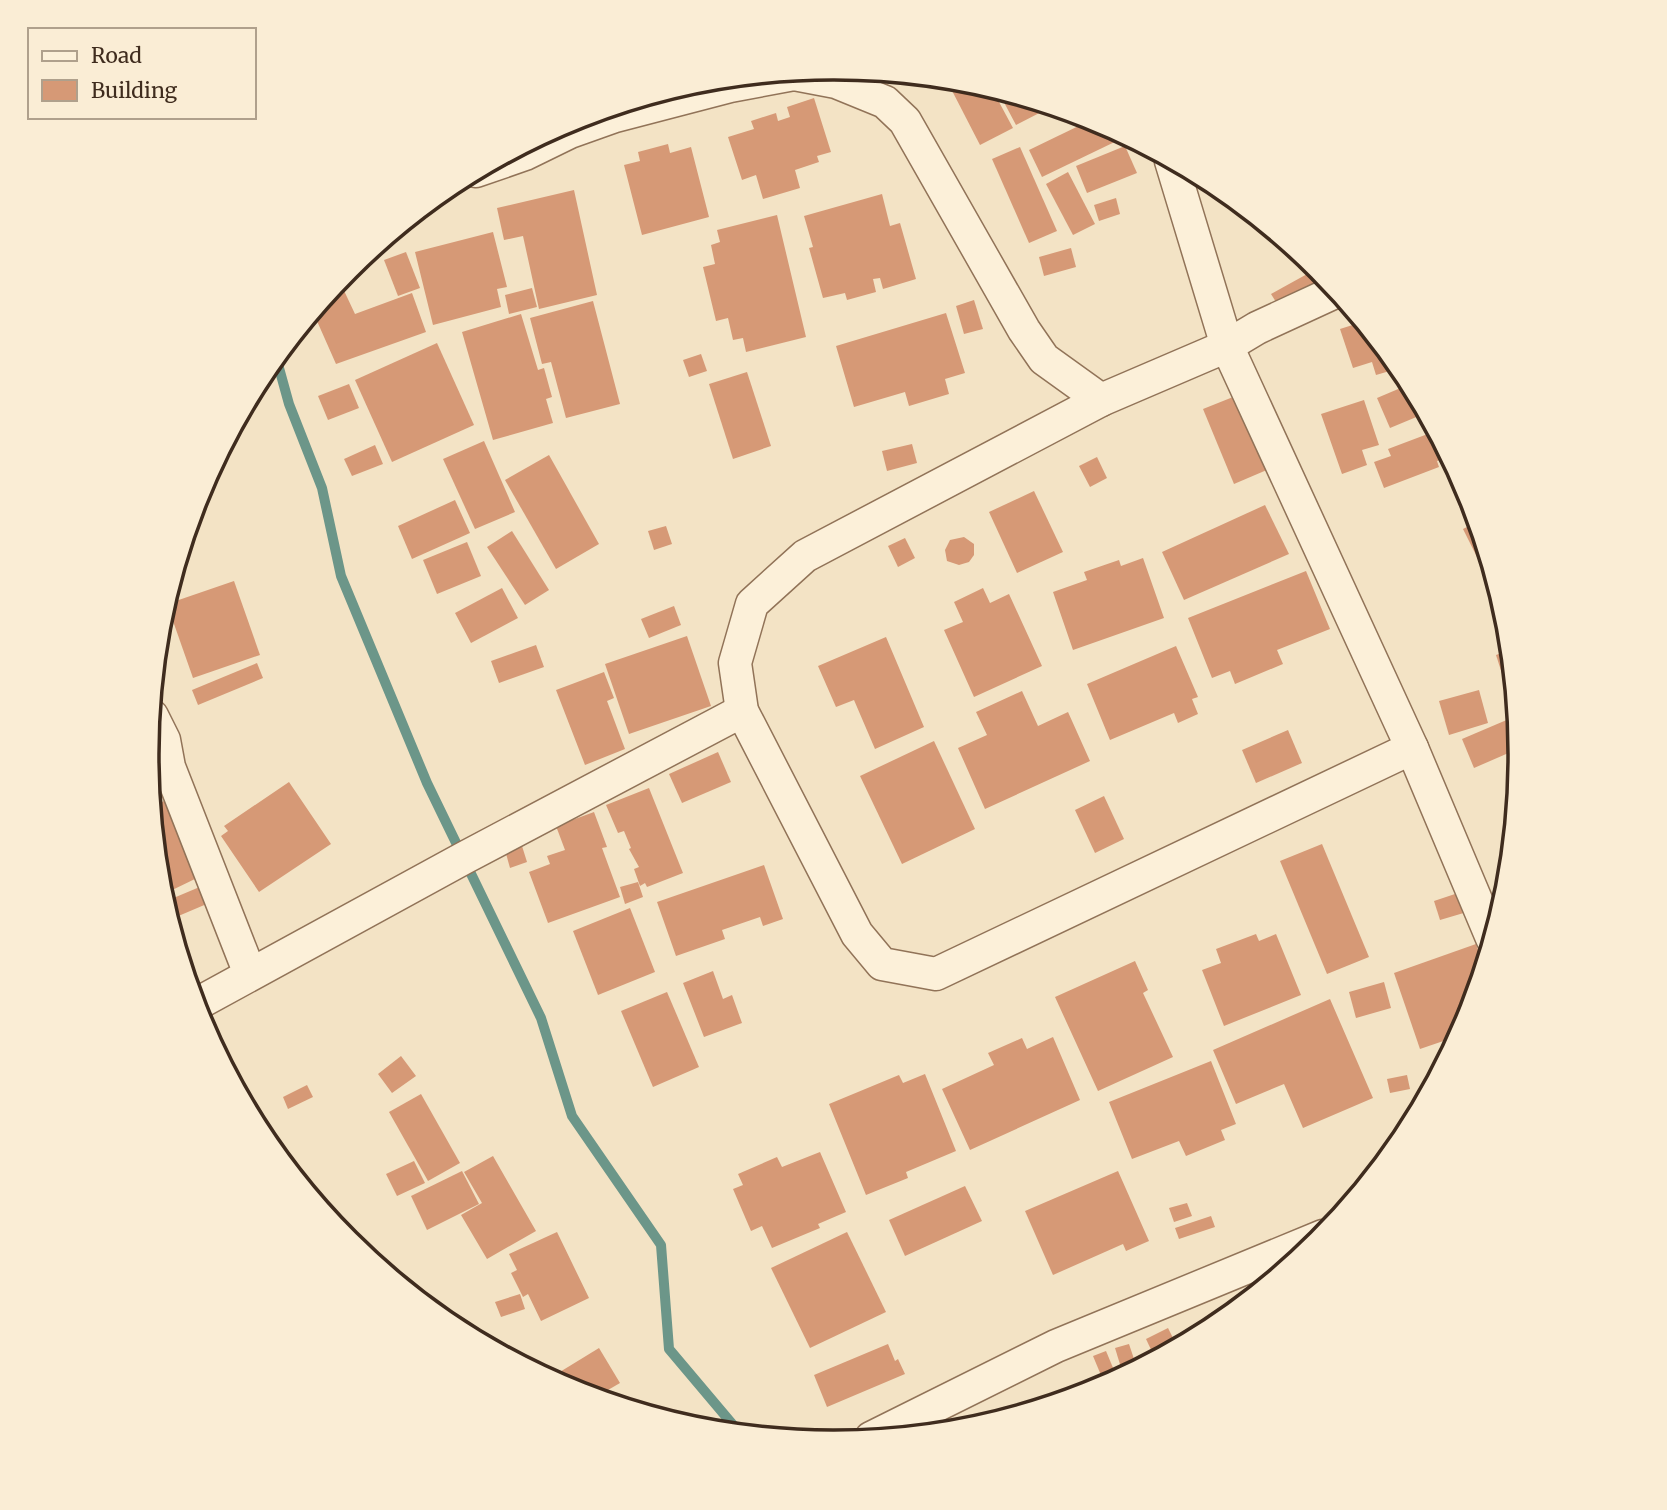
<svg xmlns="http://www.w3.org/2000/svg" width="1667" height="1510" font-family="Merriweather,serif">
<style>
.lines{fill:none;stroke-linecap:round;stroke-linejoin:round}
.stream{stroke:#6c9689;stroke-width:10}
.building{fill:#d69976}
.minor-casing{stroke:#917358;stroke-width:35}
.minor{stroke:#fcf0d9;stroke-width:32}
.rim{fill:none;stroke:#3f2c1e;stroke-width:3.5}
</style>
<rect width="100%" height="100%" fill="#f3e3c5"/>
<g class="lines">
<path class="stream" d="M276 357 289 404 322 488 341 576 427 783 541 1018 572 1116 661 1245 669 1349 739 1432"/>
</g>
<g class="building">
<path d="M946 79 968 82 992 89 1013 128 980 145Z"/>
<path d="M998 91 1001 92 1051 107 1016 125Z"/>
<path d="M814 98 831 152 817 156 819 162 795 170 800 188 763 199 756 175 742 180 728 137 754 129 751 121 776 113 778 121 790 117 787 107Z"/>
<path d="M1093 119 1125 137 1042 177 1029 150Z"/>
<path d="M668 144 670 153 691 147 709 217 642 235 624 165 640 161 638 152Z"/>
<path d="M1125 146 1137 173 1087 193 1076 166Z"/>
<path d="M1020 147 1057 231 1029 243 992 159Z"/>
<path d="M1068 172 1095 224 1073 235 1046 184Z"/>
<path d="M574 190 597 295 539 309 523 236 504 240 497 208Z"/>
<path d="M882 194 890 226 900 223 916 279 883 289 880 278 873 279 876 292 847 300 845 293 823 298 809 248 813 247 804 216Z"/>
<path d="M1116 198 1120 214 1099 221 1094 205Z"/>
<path d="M1241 205 1249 212 1255 217 1246 220Z"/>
<path d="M777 215 806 337 746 352 743 338 733 340 728 318 716 321 703 267 715 264 711 245 720 242 717 230Z"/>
<path d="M493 232 507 287 497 289 501 307 433 325 415 252Z"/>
<path d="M374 248 377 259 350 267Z"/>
<path d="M1071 248 1076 267 1044 276 1039 257Z"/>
<path d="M406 252 420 288 398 296 384 260Z"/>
<path d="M1318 268 1329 284 1281 310 1271 294Z"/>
<path d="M339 280 355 314 412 293 426 332 336 364 313 312Z"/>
<path d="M532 288 537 307 509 314 505 295Z"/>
<path d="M974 300 983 329 964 334 956 306Z"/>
<path d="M593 301 620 404 566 418 551 362 542 364 530 318Z"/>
<path d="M946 313 965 373 945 379 949 394 909 406 905 392 854 407 836 346Z"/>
<path d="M521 314 538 370 544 368 552 397 546 399 553 423 493 440 462 332Z"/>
<path d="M1362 322 1400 368 1376 375 1372 362 1353 368 1340 329Z"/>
<path d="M437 343 474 425 392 462 355 380Z"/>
<path d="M701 354 707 371 689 377 683 360Z"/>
<path d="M747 372 771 446 733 459 709 384Z"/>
<path d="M349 384 359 408 328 420 318 396Z"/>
<path d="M1410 384 1426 413 1390 428 1377 398Z"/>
<path d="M1243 393 1274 467 1234 484 1203 409Z"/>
<path d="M1364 400 1379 445 1362 450 1367 465 1342 474 1321 414Z"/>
<path d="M1433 432 1443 459 1437 461 1439 467 1384 488 1374 462 1391 456 1388 449Z"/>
<path d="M484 441 515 512 475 529 443 459Z"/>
<path d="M912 444 917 463 887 471 882 451Z"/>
<path d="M375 445 383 464 352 476 344 459Z"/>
<path d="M549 455 599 544 556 569 505 480Z"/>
<path d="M1097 457 1107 478 1090 487 1079 466Z"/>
<path d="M1034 491 1063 552 1017 573 989 512Z"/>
<path d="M455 500 470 533 412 559 398 526Z"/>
<path d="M1471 503 1476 519H1475L1467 505Z"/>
<path d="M1265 505 1289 554 1184 600 1162 552Z"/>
<path d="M1477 522 1486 553 1477 557 1463 529Z"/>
<path d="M666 526 672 544 654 550 648 531Z"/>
<path d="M512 531 549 590 525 605 487 547Z"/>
<path d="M964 537 974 544V555L969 562 959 565 947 561 945 550 950 540Z"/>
<path d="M905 538 915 558 898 567 888 546Z"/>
<path d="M467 542 481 576 437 594 423 560Z"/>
<path d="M1143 558 1164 618 1073 650 1053 592 1087 580 1084 572 1119 560 1121 566Z"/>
<path d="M1306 571 1330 629 1277 650 1283 664 1235 684 1230 671 1212 678 1188 618Z"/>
<path d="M1492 573 1498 592H1497L1488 575Z"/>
<path d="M234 581 260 655 193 678 167 604Z"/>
<path d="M502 588 518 618 471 643 455 613Z"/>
<path d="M983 588 990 603 1009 594 1042 666 974 697 944 630 963 622 954 602Z"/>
<path d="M674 606 681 625 649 638 641 619Z"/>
<path d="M687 636 711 706 629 734 605 664Z"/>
<path d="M886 637 924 727 875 749 854 700 836 707 818 666Z"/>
<path d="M536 645 544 667 499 683 491 661Z"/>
<path d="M1176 646 1198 697 1192 699 1198 714 1178 723 1174 713 1110 740 1087 684Z"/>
<path d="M1510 650 1513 681 1505 683 1496 655Z"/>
<path d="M257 663 263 678 198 705 192 690Z"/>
<path d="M604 672 614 698 607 701 625 749 585 765 556 690Z"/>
<path d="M1479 690 1488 723 1449 735 1439 701Z"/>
<path d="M1022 691 1038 726 1068 712 1090 761 985 809 958 748 987 735 976 712Z"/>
<path d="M1516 716 1520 748 1474 768 1462 739Z"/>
<path d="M1288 730 1302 763 1256 783 1242 750Z"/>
<path d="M934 741 975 829 902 864 860 776Z"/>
<path d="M718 752 731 782 682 803 669 774Z"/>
<path d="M149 778 157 799 151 801Z"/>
<path d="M289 782 331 844 259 892 221 836 228 831 224 826Z"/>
<path d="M649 788 683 873 647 887 645 883 640 886 634 869 639 867 629 849 631 848 624 831 618 833 606 805Z"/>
<path d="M1104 796 1124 839 1095 853 1075 810Z"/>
<path d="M164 801 199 877 162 895 152 807Z"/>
<path d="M594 812 607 847 602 848 620 897 548 923 529 872 550 864 547 856 565 850 556 826Z"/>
<path d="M1322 844 1369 957 1327 974 1280 861Z"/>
<path d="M522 846 527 862 510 868 505 850Z"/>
<path d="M764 865 783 919 763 926 760 917 722 930 725 939 676 956 657 902Z"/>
<path d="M638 882 643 897 625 904 620 887Z"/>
<path d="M202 886 209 903 169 920 164 902Z"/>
<path d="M1461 892 1467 912 1440 920 1434 901Z"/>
<path d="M630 908 655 972 598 995 573 931Z"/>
<path d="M1256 934 1259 941 1276 934 1301 995 1224 1026 1202 970 1221 963 1216 949Z"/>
<path d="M1476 944 1484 966 1468 1018 1458 1036 1420 1049 1394 973Z"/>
<path d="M1135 961 1148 990 1143 993 1173 1057 1098 1091 1055 997Z"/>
<path d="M713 971 723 999 732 995 742 1023 704 1037 683 983Z"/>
<path d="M1384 982 1391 1008 1356 1018 1349 992Z"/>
<path d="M667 992 699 1067 653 1087 621 1011Z"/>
<path d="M1330 999 1373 1098 1303 1128 1284 1084 1236 1104 1213 1050Z"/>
<path d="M1053 1037 1080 1100 970 1150 942 1089 994 1065 988 1053 1022 1038 1027 1049Z"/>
<path d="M401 1056 416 1076 392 1093 378 1074Z"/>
<path d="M1211 1061 1236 1124 1221 1130 1225 1140 1186 1156 1179 1141 1132 1159 1109 1102Z"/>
<path d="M232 1064 242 1095 241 1096 225 1066Z"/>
<path d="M925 1074 956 1151 906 1172 908 1178 866 1195 829 1104 899 1075 903 1083Z"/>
<path d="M1407 1075 1410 1089 1390 1093 1387 1079Z"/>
<path d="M307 1085 313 1097 288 1109 283 1097Z"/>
<path d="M421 1094 460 1163 428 1181 389 1112Z"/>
<path d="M820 1152 846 1212 818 1224 820 1228 772 1248 762 1226 751 1231 733 1189 743 1185 738 1174 777 1157 782 1167Z"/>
<path d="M493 1156 536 1231 487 1259 461 1215 482 1203 464 1172Z"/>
<path d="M414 1161 425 1183 397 1196 386 1174Z"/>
<path d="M462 1171 479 1204 427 1230 411 1196Z"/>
<path d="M1118 1171 1149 1241 1126 1251 1123 1244 1053 1275 1025 1211Z"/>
<path d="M965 1186 982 1221 905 1256 889 1220Z"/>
<path d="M1187 1203 1192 1216 1174 1222 1169 1208Z"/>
<path d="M1211 1216 1215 1227 1179 1239 1175 1228Z"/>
<path d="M557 1232 589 1298 541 1321 528 1294 523 1297 511 1273 517 1270 509 1254Z"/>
<path d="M847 1232 886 1312 810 1348 771 1268Z"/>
<path d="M520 1294 525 1309 501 1317 495 1302Z"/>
<path d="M1168 1328 1177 1346 1155 1358 1146 1339Z"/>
<path d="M888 1344 895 1361 898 1359 905 1374 827 1407 814 1375Z"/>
<path d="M1129 1344 1137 1368 1123 1374 1115 1348Z"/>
<path d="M599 1348 620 1383 596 1397 570 1389 550 1378Z"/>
<path d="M1106 1351 1116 1375 1103 1380 1093 1356Z"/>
</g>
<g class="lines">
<g class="minor-casing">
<g id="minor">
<path d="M1171 161 1227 346 1412 748 1492 938"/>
<path d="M476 171 525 154 570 132 615 116 730 86 794 74 836 82 885 102 905 121 1024 330 1044 359 1101 400"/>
<path d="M1337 291 1257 328 1227 346 1101 400 805 556 752 604 735 663 742 711 857 934 882 964 936 974 1412 748"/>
<path d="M152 716 164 740 169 767 250 974"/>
<path d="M195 1005 464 858 742 711"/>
<path d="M871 1438 1056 1346 1323 1236"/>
</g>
</g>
<use href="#minor" class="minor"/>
</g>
<path d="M0 0H1667V1510H0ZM833 80H834A674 674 0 0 1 1508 754V756A674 674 0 0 1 834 1430H833A674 674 0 0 1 159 756V754A674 674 0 0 1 833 80Z" fill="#faedd5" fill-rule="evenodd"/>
<path class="rim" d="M833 80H834A674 674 0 0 1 1508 754V756A674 674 0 0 1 834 1430H833A674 674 0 0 1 159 756V754A674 674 0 0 1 833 80Z"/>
<rect x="28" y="28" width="228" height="91" fill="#faedd5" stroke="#afa08c" stroke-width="2"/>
<rect x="42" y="51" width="35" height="10" fill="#fcf0d9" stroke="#afa08c" stroke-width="2"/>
<text x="91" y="63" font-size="21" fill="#3f2c1e">Road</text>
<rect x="42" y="80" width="35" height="21" fill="#d69976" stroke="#afa08c" stroke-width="2"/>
<text x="91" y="98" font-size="21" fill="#3f2c1e">Building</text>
</svg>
